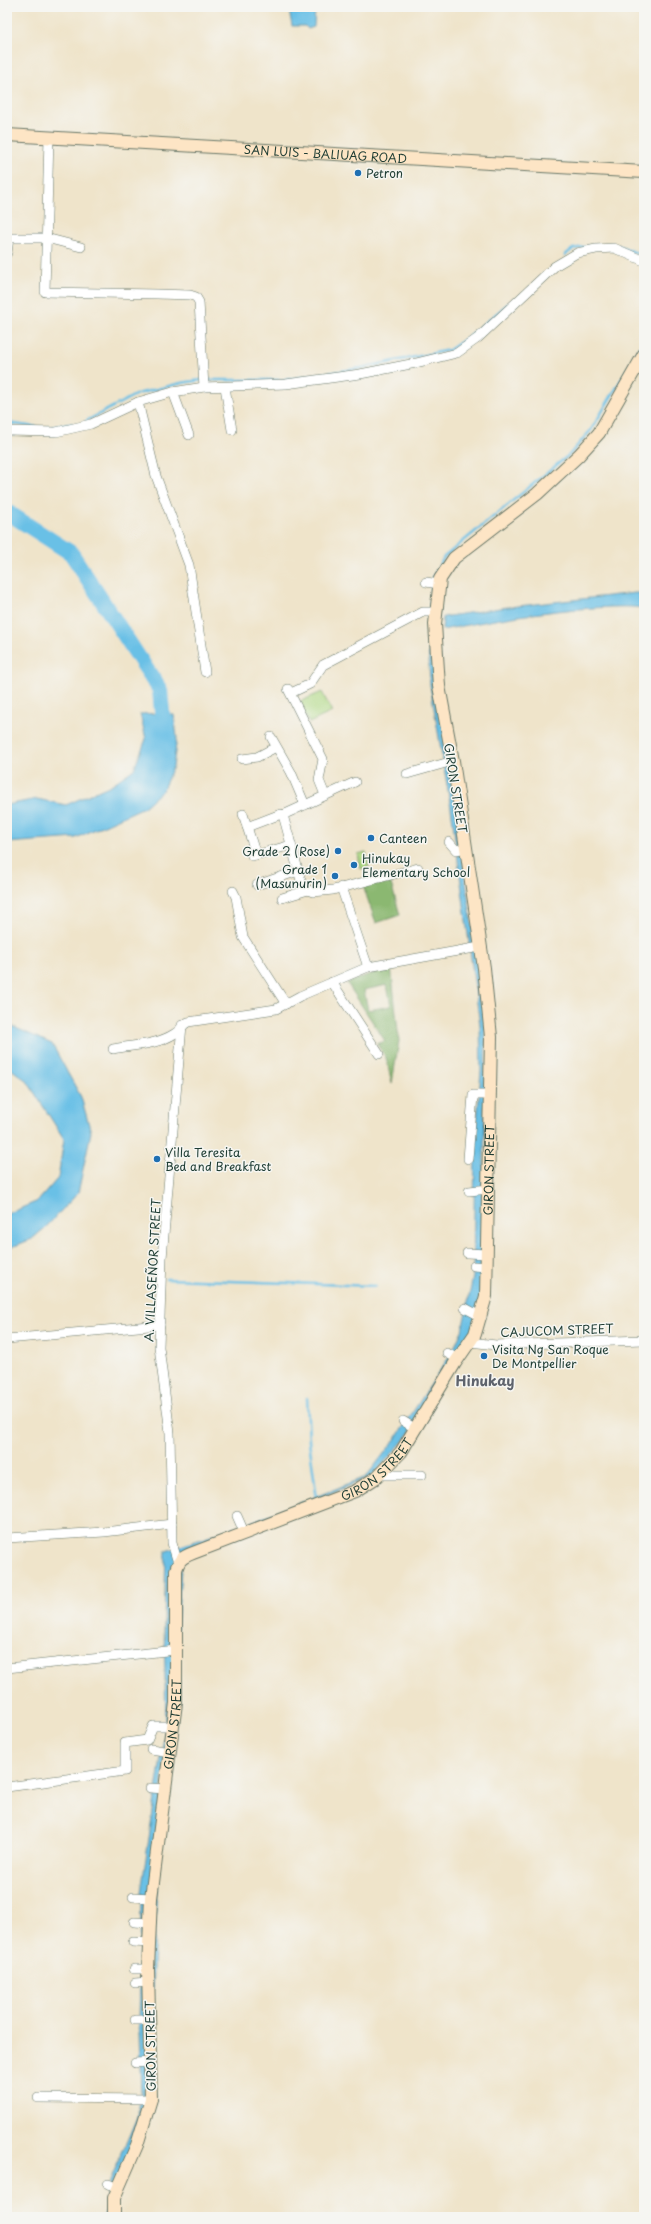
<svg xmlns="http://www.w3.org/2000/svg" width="651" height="2224" font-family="'Playpen Sans',sans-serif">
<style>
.green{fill:#afd883;stroke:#678a5c}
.forest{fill:#8bb871;stroke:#557a52;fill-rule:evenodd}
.water{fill:#69c0e6;stroke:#447e8d}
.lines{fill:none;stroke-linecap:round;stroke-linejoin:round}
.stream{stroke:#69c0e6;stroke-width:2.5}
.river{stroke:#69c0e6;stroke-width:16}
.street-casing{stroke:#687768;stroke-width:10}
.secondary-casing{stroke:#687768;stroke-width:14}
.street{stroke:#fff;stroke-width:9}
.secondary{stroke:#fde5c5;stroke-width:12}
.poi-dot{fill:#1f6fb2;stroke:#f6f6f2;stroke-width:1.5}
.labels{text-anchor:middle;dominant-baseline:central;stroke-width:3;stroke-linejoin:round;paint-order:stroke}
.street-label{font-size:12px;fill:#1f3d34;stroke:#f6f6f2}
.poi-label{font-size:12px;fill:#1f3d34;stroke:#f6f6f2;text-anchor:start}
.quarter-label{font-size:14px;font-weight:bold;fill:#5e636c;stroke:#f6f6f2}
</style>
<rect width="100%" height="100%" fill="#f6f6f2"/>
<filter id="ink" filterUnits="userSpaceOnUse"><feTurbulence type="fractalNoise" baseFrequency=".025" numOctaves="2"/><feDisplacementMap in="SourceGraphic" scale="8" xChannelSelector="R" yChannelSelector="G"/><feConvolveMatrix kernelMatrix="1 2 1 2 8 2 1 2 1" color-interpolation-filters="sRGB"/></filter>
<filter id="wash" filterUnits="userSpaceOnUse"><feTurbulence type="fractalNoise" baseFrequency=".012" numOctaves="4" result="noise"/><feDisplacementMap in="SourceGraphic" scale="16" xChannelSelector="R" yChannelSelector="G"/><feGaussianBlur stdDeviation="0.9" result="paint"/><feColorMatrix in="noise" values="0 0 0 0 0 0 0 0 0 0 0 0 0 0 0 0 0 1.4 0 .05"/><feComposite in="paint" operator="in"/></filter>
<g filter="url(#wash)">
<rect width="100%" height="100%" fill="#efe4ca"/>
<g class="green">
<path d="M322 692 332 712 309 723 299 702Z"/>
<path d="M366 852 369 867 361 869 358 854Z"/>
</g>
<g class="forest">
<path d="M389 877 400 915 376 923 362 883Z"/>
<path d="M391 966 399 1041 392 1083 386 1058 377 1044 385 1041 347 983ZM387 985 391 1006 368 1010 364 990Z"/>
</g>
<g class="water">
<path d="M315 9 314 27 308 29 305 26H292L289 10Z"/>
<path d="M635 593H644V608C627 606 609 607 592 608 541 611 492 620 442 630L443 617 500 608Z"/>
<path d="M427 617 431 618 451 777 486 1023 482 1292 476 1327 407 1437 371 1477 182 1553 171 1721 162 1781 147 2095 110 2217H104L110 2181 137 2117 141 2095 139 2032 141 1892 166 1724 164 1624 166 1551 243 1525 366 1477 396 1438 452 1352 462 1331 473 1277 475 1147 481 1071 480 1025 451 808 430 685Z"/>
<path d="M162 713 174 715 177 737 173 767 162 791 144 807 76 838 7 843V805L37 799 66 805 111 785 134 769 146 739 140 714Z"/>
<path d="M7 1024 52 1044 81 1097 91 1132 78 1193 46 1227 32 1239 7 1249V1214L38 1201 58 1178 64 1139 27 1081 7 1066Z"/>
</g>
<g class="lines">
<g class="stream">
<path d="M619 246 644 256"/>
<path d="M565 255 573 249 584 247"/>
<path d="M206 380H284L361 368 449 350 467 338 508 304"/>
<path d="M86 421 137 394 181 383 201 380"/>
<path d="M7 423 36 427"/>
<path d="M47 428 72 424"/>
<path d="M433 581 434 576 444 557 570 454 591 430 644 342"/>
<path d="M429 620 432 586"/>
<path d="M166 1279 376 1286"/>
<path d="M307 1398 309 1441 317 1499"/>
</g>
<path class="river" d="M7 512 71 553 160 690 164 734"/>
</g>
</g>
<g filter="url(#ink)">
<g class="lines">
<g class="street-casing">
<g id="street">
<path d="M49 137 45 292 157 294 190 295 196 297 199 302 204 387"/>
<path d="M7 253 9 238H46L81 247"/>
<path d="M225 387 232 430"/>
<path d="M173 392 189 435"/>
<path d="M138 402 156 476 189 565 205 672"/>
<path d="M7 431 56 432 91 424 138 402 173 392 204 387 286 384 360 374 416 363 457 353 478 338 555 266 577 253 596 249 614 248 644 261"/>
<path d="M426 582 439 584"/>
<path d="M288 689 323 759 319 780 325 795"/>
<path d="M291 693 310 684 323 665 423 612H435"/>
<path d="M271 737 291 772 305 805"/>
<path d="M242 759 257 757 276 747"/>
<path d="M407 774 453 761"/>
<path d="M355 782 283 815 303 888 313 892 333 890 418 868"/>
<path d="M243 814 256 855"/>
<path d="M247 827 281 814"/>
<path d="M449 842 456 850 466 848"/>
<path d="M252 856 291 845"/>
<path d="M257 885 298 871"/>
<path d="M341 887 368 967"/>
<path d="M233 891 236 897 243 937 286 1004"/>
<path d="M282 898 308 890"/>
<path d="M332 982 379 1054"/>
<path d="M113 1049C133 1045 157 1045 174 1034 180 1031 182 1025 188 1022L276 1009 300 996 368 967 480 947"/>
<path d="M468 1159 473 1095H490"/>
<path d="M469 1191 489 1189"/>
<path d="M467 1253 487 1254"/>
<path d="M474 1266 486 1267"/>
<path d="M465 1308 482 1317"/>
<path d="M7 1339 160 1325"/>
<path d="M470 1342 496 1345 644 1340"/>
<path d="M447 1353 458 1359"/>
<path d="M403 1421 416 1429"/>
<path d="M379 1475H422"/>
<path d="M237 1516 244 1532"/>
<path d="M7 1538 104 1532 172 1524"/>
<path d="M178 1563 172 1543 170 1433 159 1347 162 1258 182 1025"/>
<path d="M7 1668 176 1650"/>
<path d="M151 1749 170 1752"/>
<path d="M7 1787 125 1771V1743L147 1740 153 1726H174"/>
<path d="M150 1788 165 1789"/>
<path d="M133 1897 151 1898"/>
<path d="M134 1922 150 1923"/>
<path d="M133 1942 150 1943"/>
<path d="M134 1969H148"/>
<path d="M135 1983 149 1982"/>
<path d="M135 2020H149"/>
<path d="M135 2063 151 2062"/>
<path d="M38 2098 151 2099"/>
<path d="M108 2184 119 2187"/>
</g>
</g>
<g class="secondary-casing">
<g id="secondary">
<path id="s1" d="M7 135 644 172"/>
<path id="s2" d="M114 2217V2198L137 2145 151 2099 148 1969 151 1898 176 1703V1570C179 1559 183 1557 193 1553L355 1491 377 1477 401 1452 455 1363 475 1334 486 1296 491 1037 484 968 453 761 439 686 435 624 440 579 454 558 537 494 579 455 599 433 644 354"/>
</g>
</g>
<use href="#street" class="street"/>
<use href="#secondary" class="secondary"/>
</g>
</g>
<g class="poi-dot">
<circle cx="358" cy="173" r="4"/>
<circle cx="371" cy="838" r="4"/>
<circle cx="338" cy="851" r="4"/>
<circle cx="354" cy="865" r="4"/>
<circle cx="335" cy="876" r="4"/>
<circle cx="157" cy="1159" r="4"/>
<circle cx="484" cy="1356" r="4"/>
</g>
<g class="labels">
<g class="street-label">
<text stroke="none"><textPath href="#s1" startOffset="319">SAN LUIS - BALIUAG ROAD</textPath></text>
<text transform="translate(456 788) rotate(81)">GIRON STREET</text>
<text stroke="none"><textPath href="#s2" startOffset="1220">GIRON STREET</textPath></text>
<text transform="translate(152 1270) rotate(-87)">A. VILLASEÑOR STREET</text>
<text transform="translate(557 1330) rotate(-2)">CAJUCOM STREET</text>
<text stroke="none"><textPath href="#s2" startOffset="885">GIRON STREET</textPath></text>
<text stroke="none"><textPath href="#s2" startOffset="501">GIRON STREET</textPath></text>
<text transform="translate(150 2046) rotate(-91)">GIRON STREET</text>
</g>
<g class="poi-label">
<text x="366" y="173">Petron</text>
<text x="379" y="838">Canteen</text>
<text x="330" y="851" text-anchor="end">Grade 2 (Rose)</text>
<text x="362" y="858">Hinukay<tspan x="362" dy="14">Elementary School</tspan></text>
<text x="327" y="869" text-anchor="end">Grade 1<tspan x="327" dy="14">(Masunurin)</tspan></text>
<text x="165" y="1152">Villa Teresita<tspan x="165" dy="14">Bed and Breakfast</tspan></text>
<text x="492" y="1349">Visita Ng San Roque<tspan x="492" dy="14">De Montpellier</tspan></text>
</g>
<g class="quarter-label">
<text x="485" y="1380">Hinukay</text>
</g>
</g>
<rect width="651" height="2224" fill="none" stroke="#f6f6f2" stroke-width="24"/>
</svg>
